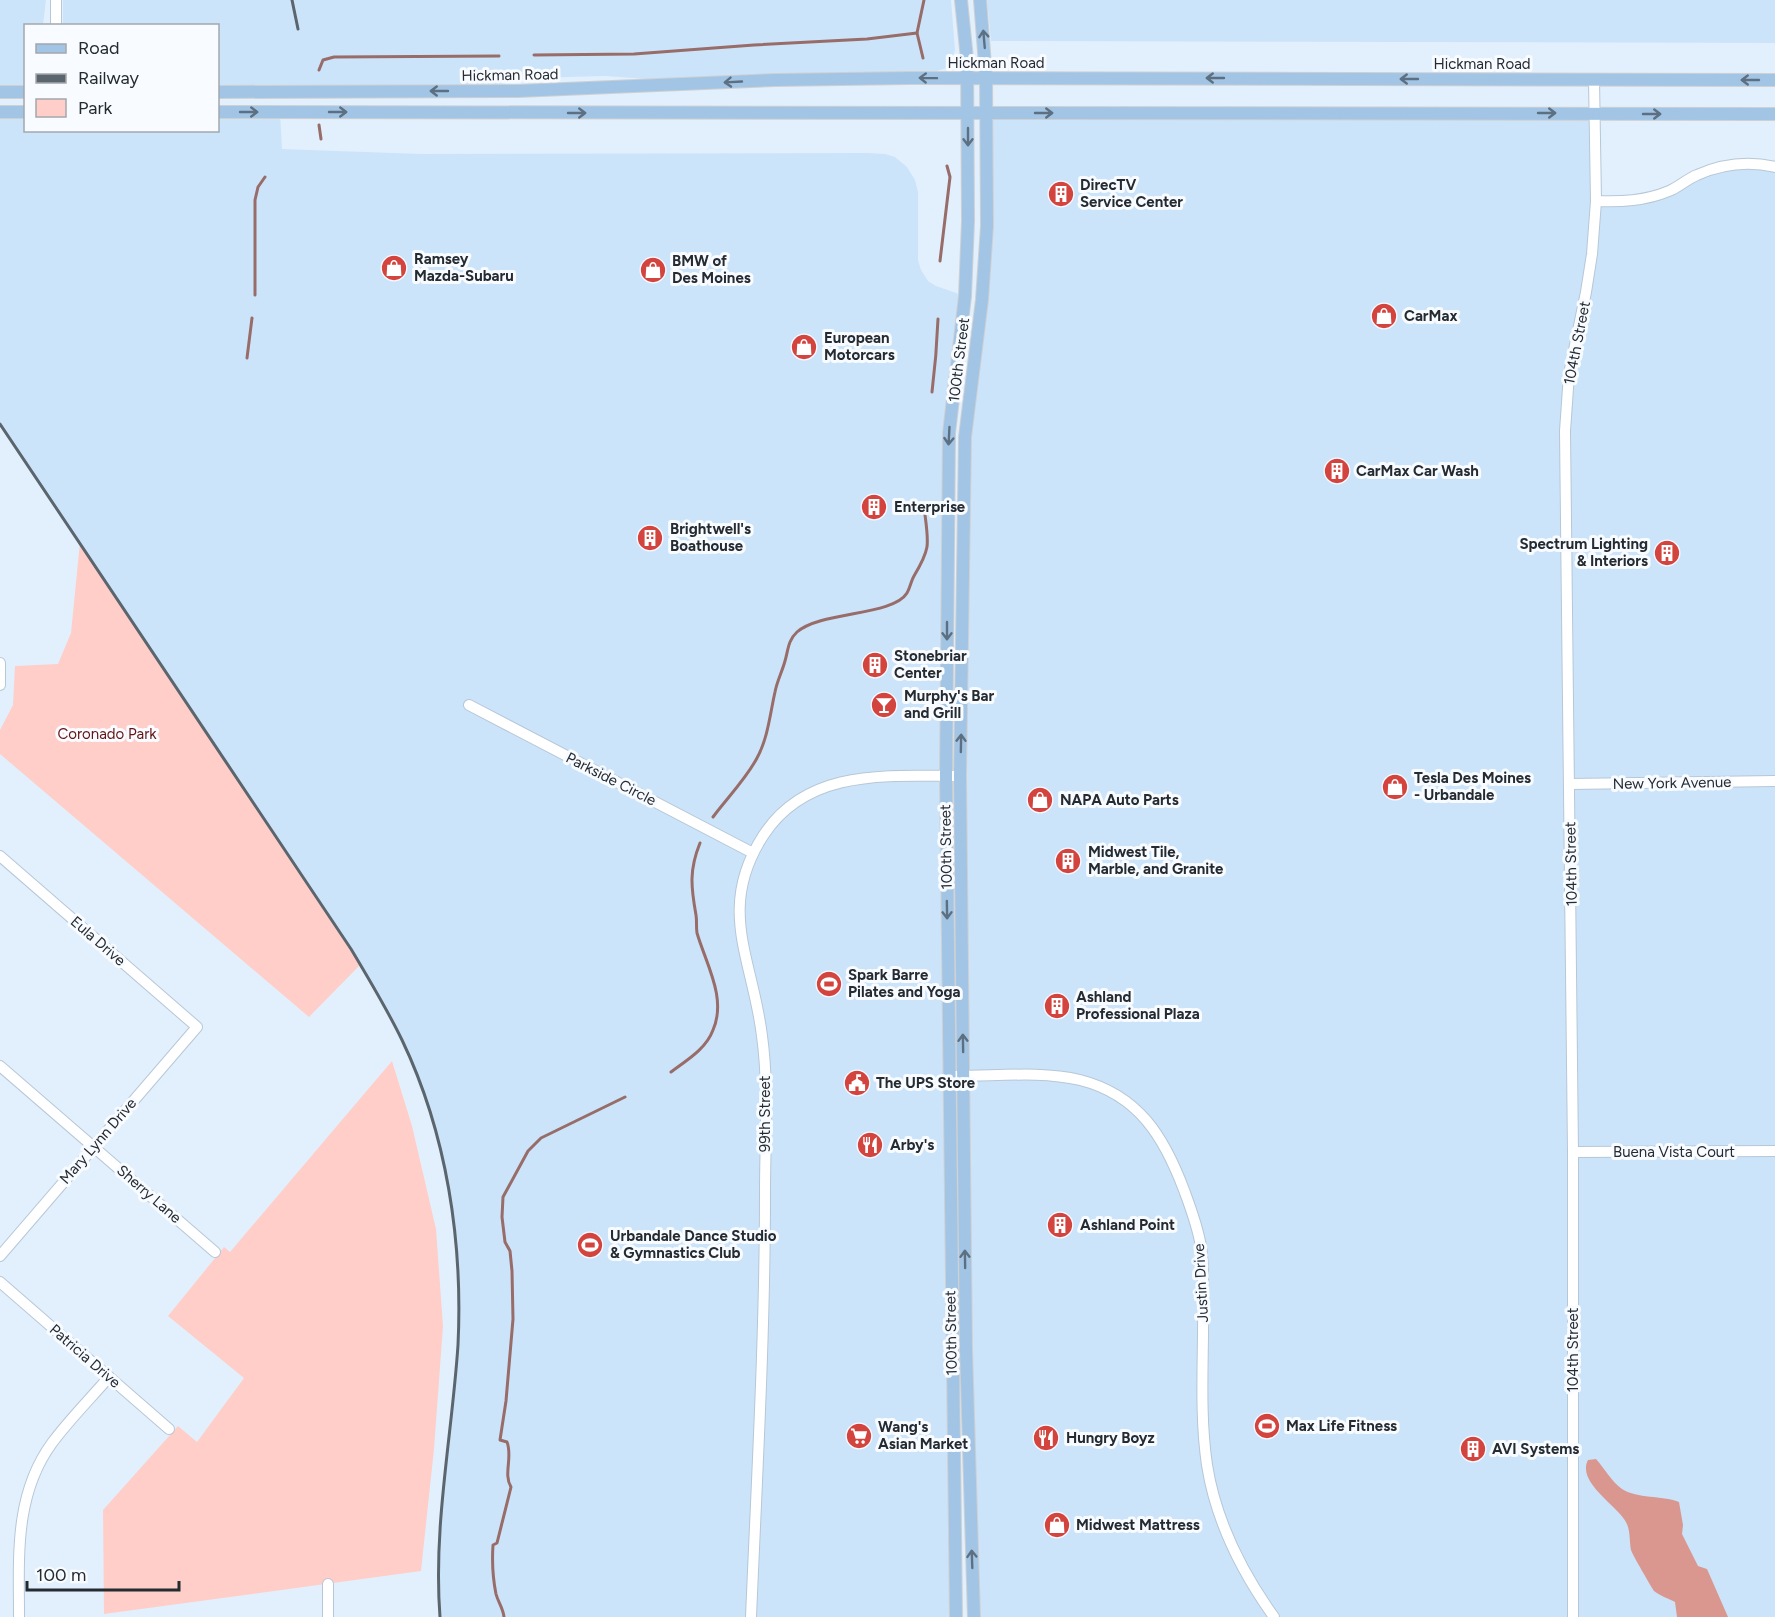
<svg xmlns="http://www.w3.org/2000/svg" width="1775" height="1617" font-family="Figtree,sans-serif">
<style>
.built{fill:#cce4fa}
.green{fill:#ffcec8}
.forest{fill:#da978f}
.lines{fill:none;stroke-linecap:round;stroke-linejoin:round}
.stream{stroke:#986c68;stroke-width:3}
.minor-casing{stroke:#b6c7d7;stroke-width:12}
.major-casing{stroke:#cfd0d2;stroke-width:14}
.minor{stroke:#fff;stroke-width:10}
.major{stroke:#a2c5e5;stroke-width:12}
.rail{stroke:#5b656d;stroke-width:3}
.oneway{stroke:#5d7082}
.labels{text-anchor:middle;dominant-baseline:central;stroke-width:6;stroke-linejoin:round;paint-order:stroke}
.street-label{font-size:15px;fill:#242b31;stroke:#f8fbff}
.poi-label{font-size:15px;font-weight:bold;fill:#242b31;stroke:#f8fbff;text-anchor:start}
.park-label{font-size:15px;fill:#631413;stroke:#f8fbff}
</style>
<rect width="100%" height="100%" fill="#e2f0fd"/>
<g class="built">
<path d="M0 0H46L43 25 26 26 25 85 0 86Z"/>
<path d="M63 0H951L955 50 952 62 947 68 933 72 661 80 605 76 534 78 500 84 238 86 218 85V26H63Z"/>
<path d="M987 0H1775V43L991 41Z"/>
<path d="M0 112H25L26 130H218V112H280L282 149 422 154 868 153 885 154 895 157 907 167 915 180 918 192V260L921 270 928 281 936 286 965 296 949 433 956 1617H440L439 1531 457 1348 458 1281 453 1220 442 1159 432 1120 403 1042 351 949 0 424Z"/>
<path d="M986 113H1594L1596 200 1643 199 1711 170 1775 167V1617H974L966 1349 965 437 982 300Z"/>
</g>
<g class="green">
<path d="M80 542 360 965 309 1017 0 754V730L13 705 15 666 58 664 71 633Z"/>
<path d="M392 1061 412 1126 436 1229 443 1326 434 1449 421 1571 104 1614 103 1510 178 1426 197 1442 244 1378 168 1316 224 1247 230 1252Z"/>
</g>
<path class="forest" d="M1596 1459C1604 1468 1612 1482 1622 1489 1638 1499 1661 1495 1679 1502L1683 1525 1682 1534 1698 1566 1707 1569 1728 1617H1677L1675 1602C1669 1599 1659 1595 1654 1591 1652 1588 1632 1554 1631 1550 1629 1540 1631 1528 1624 1519 1613 1503 1577 1481 1588 1460Z"/>
<g class="lines">
<g class="stream">
<path d="M534 55 634 54 754 45 867 39 917 33"/>
<path d="M923 58 917 33 924 0"/>
<path d="M319 70 323 60 334 57 499 56"/>
<path d="M319 125 321 139"/>
<path d="M940 261 950 177 947 166"/>
<path d="M255 295V200L258 187 265 177"/>
<path d="M247 358 252 318"/>
<path d="M932 392C935 368 937 344 938 319"/>
<path d="M713 817C727 798 746 779 757 758 768 738 770 714 775 692 777 681 782 672 785 661 788 651 788 640 797 632 821 611 893 616 907 593 910 588 911 581 914 576 930 549 929 545 925 515"/>
<path d="M671 1072C687 1060 706 1049 713 1030 727 998 706 964 697 933 696 927 697 921 696 915 691 887 689 870 700 843"/>
<path d="M504 1617C503 1608 498 1602 496 1594 493 1579 492 1560 493 1545L497 1543 511 1487C503 1474 513 1457 507 1442L500 1440 506 1401 513 1319 512 1271 510 1251 505 1242 502 1217 503 1197 528 1151 541 1138 625 1097"/>
</g>
<g class="minor-casing">
<g id="minor">
<path d="M56 26V0"/>
<path d="M1596 201C1621 202 1645 201 1669 191 1679 187 1687 179 1697 175 1722 164 1749 161 1775 167"/>
<path d="M0 663V685"/>
<path d="M469 705 753 853"/>
<path d="M1570 784 1775 781"/>
<path d="M0 856 197 1027 0 1256"/>
<path d="M0 1066 215 1252"/>
<path d="M948 1076C991 1077 1038 1070 1080 1080 1139 1095 1164 1137 1184 1190 1191 1209 1198 1227 1201 1247 1204 1265 1203 1283 1203 1301 1204 1355 1199 1411 1207 1465 1216 1522 1241 1571 1274 1617"/>
<path d="M1573 1152 1775 1151"/>
<path d="M0 1282 169 1429"/>
<path d="M19 1617C19 1557 14 1495 52 1443 69 1420 90 1399 109 1377"/>
<path d="M328 1617V1584"/>
<path d="M751 1617C757 1475 765 1334 765 1192 765 1141 769 1087 762 1036 753 960 716 909 763 836 807 767 890 776 960 776"/>
<path d="M1573 1617V1152L1565 431 1569 374 1586 292 1592 254 1596 201 1594 79"/>
</g>
</g>
<g class="major-casing">
<g id="major">
<path d="M0 92H26"/>
<path d="M218 92 518 91 775 80 909 78 1775 80"/>
<path d="M0 112H26"/>
<path d="M218 112 1775 114"/>
<path d="M956 1617 946 776 949 433 965 296 968 221 967 59 961 0"/>
<path d="M974 1617 966 1348 960 776 965 437 982 300 987 226 986 78 980 0"/>
</g>
</g>
<use href="#minor" class="minor"/>
<use href="#major" class="major"/>
<g class="rail">
<path d="M292 0 298 29"/>
<path d="M0 424 351 949C369 979 387 1009 402 1040 447 1134 463 1242 458 1345 452 1436 433 1526 440 1617"/>
</g>
</g>
<defs><path id="oneway-shaft" d="M-6 0H5M1.5-3L5.5 0L1.5 3" fill="none" stroke-width="1.6" stroke-linecap="round" stroke-linejoin="round" transform="scale(1.5)"/></defs>
<g class="oneway">
<use href="#oneway-shaft" transform="translate(984 39) rotate(-95)"/>
<use href="#oneway-shaft" transform="translate(928 78) rotate(-179)"/>
<use href="#oneway-shaft" transform="translate(1215 78) rotate(-180)"/>
<use href="#oneway-shaft" transform="translate(1409 79) rotate(-180)"/>
<use href="#oneway-shaft" transform="translate(1750 80) rotate(180)"/>
<use href="#oneway-shaft" transform="translate(733 82) rotate(177)"/>
<use href="#oneway-shaft" transform="translate(439 91) rotate(180)"/>
<use href="#oneway-shaft" transform="translate(249 112)"/>
<use href="#oneway-shaft" transform="translate(338 112)"/>
<use href="#oneway-shaft" transform="translate(577 113)"/>
<use href="#oneway-shaft" transform="translate(1044 113)"/>
<use href="#oneway-shaft" transform="translate(1547 113)"/>
<use href="#oneway-shaft" transform="translate(1652 114)"/>
<use href="#oneway-shaft" transform="translate(968 137) rotate(90)"/>
<use href="#oneway-shaft" transform="translate(949 436) rotate(93)"/>
<use href="#oneway-shaft" transform="translate(947 631) rotate(90)"/>
<use href="#oneway-shaft" transform="translate(961 743) rotate(-89)"/>
<use href="#oneway-shaft" transform="translate(947 910) rotate(89)"/>
<use href="#oneway-shaft" transform="translate(963 1043) rotate(-91)"/>
<use href="#oneway-shaft" transform="translate(965 1259) rotate(-91)"/>
<use href="#oneway-shaft" transform="translate(972 1559) rotate(-92)"/>
</g>
<defs>
<g id="building-disc" transform="scale(1.35)"><circle r="9.5" fill="#d3443f" stroke="#f8fbff"/><path d="M-4-6H4V6H1V3H-1V6H-4ZM-2.5-4.3h1.7v1.8h-1.7ZM.8-4.3h1.7v1.8H.8ZM-2.5-1h1.7V.8h-1.7ZM.8-1h1.7V.8H.8Z" fill="#fff"/></g>
<g id="shop-disc" transform="scale(1.35)"><circle r="9.5" fill="#d3443f" stroke="#f8fbff"/><path d="M-5-2.5h2.3a2.7 3.5 0 0 1 5.4 0H5L5.5 6h-11ZM-1.5-2.5h3a1.5 2.3 0 0 0-3 0Z" fill="#fff"/></g>
<g id="bar-disc" transform="scale(1.35)"><circle r="9.5" fill="#d3443f" stroke="#f8fbff"/><path d="M-6-5H6L.8 .8V4.5H3.5V6h-7V4.5H-.8V.8Z" fill="#fff"/></g>
<g id="stadium-disc" transform="scale(1.35)"><circle r="9.5" fill="#d3443f" stroke="#f8fbff"/><path d="M0-5a6.5 5 0 1 0 0 10a6.5 5 0 1 0 0-10ZM-3.5-1.8h7v3.6h-7Z" fill="#fff"/></g>
<g id="civic-disc" transform="scale(1.35)"><circle r="9.5" fill="#d3443f" stroke="#f8fbff"/><path d="M-.6-6.5H3V-4.5H.6V-3L4-1V1h2V6H-6V1h2V-1L-.6-3ZM-1.2 2.5V6h2.4V2.5Z" fill="#fff"/></g>
<g id="restaurant-disc" transform="scale(1.35)"><circle r="9.5" fill="#d3443f" stroke="#f8fbff"/><path d="M-5-6h1v4h1v-4h1v4h1v-4h1v5L-1.5 .5V6h-2V.5L-5-1ZM5-6V6H3V1.5H1.5Q1.5-4 5-6Z" fill="#fff"/></g>
<g id="supermarket-disc" transform="scale(1.35)"><circle r="9.5" fill="#d3443f" stroke="#f8fbff"/><path d="M-6-5.5h2.5l.6 2H6L4.5 2H-2.5L-4.4-4H-6ZM-1.5 3.2a1.3 1.3 0 1 0 .1 0ZM3 3.2a1.3 1.3 0 1 0 .1 0Z" fill="#fff"/></g>
</defs>
<g fill-rule="evenodd">
<use href="#building-disc" x="1061" y="194"/>
<use href="#shop-disc" x="394" y="268"/>
<use href="#shop-disc" x="653" y="270"/>
<use href="#shop-disc" x="1384" y="316"/>
<use href="#shop-disc" x="804" y="347"/>
<use href="#building-disc" x="1337" y="471"/>
<use href="#building-disc" x="874" y="507"/>
<use href="#building-disc" x="650" y="538"/>
<use href="#building-disc" x="1667" y="553"/>
<use href="#building-disc" x="875" y="665"/>
<use href="#bar-disc" x="884" y="705"/>
<use href="#shop-disc" x="1395" y="787"/>
<use href="#shop-disc" x="1040" y="800"/>
<use href="#building-disc" x="1068" y="861"/>
<use href="#stadium-disc" x="829" y="984"/>
<use href="#building-disc" x="1057" y="1006"/>
<use href="#civic-disc" x="857" y="1083"/>
<use href="#restaurant-disc" x="870" y="1145"/>
<use href="#building-disc" x="1060" y="1225"/>
<use href="#stadium-disc" x="590" y="1245"/>
<use href="#stadium-disc" x="1267" y="1426"/>
<use href="#supermarket-disc" x="859" y="1436"/>
<use href="#restaurant-disc" x="1046" y="1438"/>
<use href="#building-disc" x="1473" y="1449"/>
<use href="#shop-disc" x="1057" y="1525"/>
</g>
<g class="labels">
<g class="street-label">
<text x="996" y="63">Hickman Road</text>
<text x="1482" y="64">Hickman Road</text>
<text transform="translate(510 75) rotate(-1)">Hickman Road</text>
<text transform="translate(1577 343) rotate(-79)">104th Street</text>
<text transform="translate(959 360) rotate(-83)">100th Street</text>
<text transform="translate(611 779) rotate(27)">Parkside Circle</text>
<text transform="translate(1672 783) rotate(-1)">New York Avenue</text>
<text transform="translate(946 847) rotate(-91)">100th Street</text>
<text transform="translate(1571 864) rotate(-91)">104th Street</text>
<text transform="translate(98 941) rotate(41)">Eula Drive</text>
<text transform="translate(765 1114) rotate(-90)">99th Street</text>
<text transform="translate(98 1141) rotate(-49)">Mary Lynn Drive</text>
<text x="1674" y="1152">Buena Vista Court</text>
<text transform="translate(149 1194) rotate(41)">Sherry Lane</text>
<text transform="translate(1201 1283) rotate(-93)">Justin Drive</text>
<text transform="translate(951 1333) rotate(-91)">100th Street</text>
<text transform="translate(1573 1350) rotate(-90)">104th Street</text>
<text transform="translate(85 1356) rotate(41)">Patricia Drive</text>
</g>
<g class="poi-label">
<text x="1080" y="185">DirecTV<tspan x="1080" dy="17">Service Center</tspan></text>
<text x="414" y="259">Ramsey<tspan x="414" dy="17">Mazda-Subaru</tspan></text>
<text x="672" y="261">BMW of<tspan x="672" dy="17">Des Moines</tspan></text>
<text x="1404" y="316">CarMax</text>
<text x="824" y="338">European<tspan x="824" dy="17">Motorcars</tspan></text>
<text x="1356" y="471">CarMax Car Wash</text>
<text x="894" y="507">Enterprise</text>
<text x="670" y="529">Brightwell's<tspan x="670" dy="17">Boathouse</tspan></text>
<text x="1648" y="544" text-anchor="end">Spectrum Lighting<tspan x="1648" dy="17">&amp; Interiors</tspan></text>
<text x="894" y="656">Stonebriar<tspan x="894" dy="17">Center</tspan></text>
<text x="904" y="696">Murphy's Bar<tspan x="904" dy="17">and Grill</tspan></text>
<text x="1414" y="778">Tesla Des Moines<tspan x="1414" dy="17">- Urbandale</tspan></text>
<text x="1060" y="800">NAPA Auto Parts</text>
<text x="1088" y="852">Midwest Tile,<tspan x="1088" dy="17">Marble, and Granite</tspan></text>
<text x="848" y="975">Spark Barre<tspan x="848" dy="17">Pilates and Yoga</tspan></text>
<text x="1076" y="997">Ashland<tspan x="1076" dy="17">Professional Plaza</tspan></text>
<text x="876" y="1083">The UPS Store</text>
<text x="890" y="1145">Arby's</text>
<text x="1080" y="1225">Ashland Point</text>
<text x="610" y="1236">Urbandale Dance Studio<tspan x="610" dy="17">&amp; Gymnastics Club</tspan></text>
<text x="1286" y="1426">Max Life Fitness</text>
<text x="878" y="1427">Wang's<tspan x="878" dy="17">Asian Market</tspan></text>
<text x="1066" y="1438">Hungry Boyz</text>
<text x="1492" y="1449">AVI Systems</text>
<text x="1076" y="1525">Midwest Mattress</text>
</g>
<g class="park-label">
<text x="107" y="734">Coronado Park</text>
</g>
</g>
<rect x="24" y="24" width="195" height="108" fill="#f8fbff" stroke="#a3a8ad" stroke-width="1.5"/>
<rect x="36" y="44" width="30" height="9" fill="#a2c5e5" stroke="#a3a8ad" stroke-width="1.5"/>
<text x="78" y="54" font-size="18" fill="#242b31">Road</text>
<rect x="36" y="74" width="30" height="9" fill="#5b656d" stroke="#a3a8ad" stroke-width="1.5"/>
<text x="78" y="84" font-size="18" fill="#242b31">Railway</text>
<rect x="36" y="99" width="30" height="18" fill="#ffcec8" stroke="#a3a8ad" stroke-width="1.5"/>
<text x="78" y="114" font-size="18" fill="#242b31">Park</text>
<path d="M27 1581v9h152v-9" fill="none" stroke="#242b31" stroke-width="3"/>
<text x="36" y="1581" font-size="18" fill="#242b31" stroke="#f8fbff" stroke-width="4.5" paint-order="stroke">100 m</text>
</svg>
